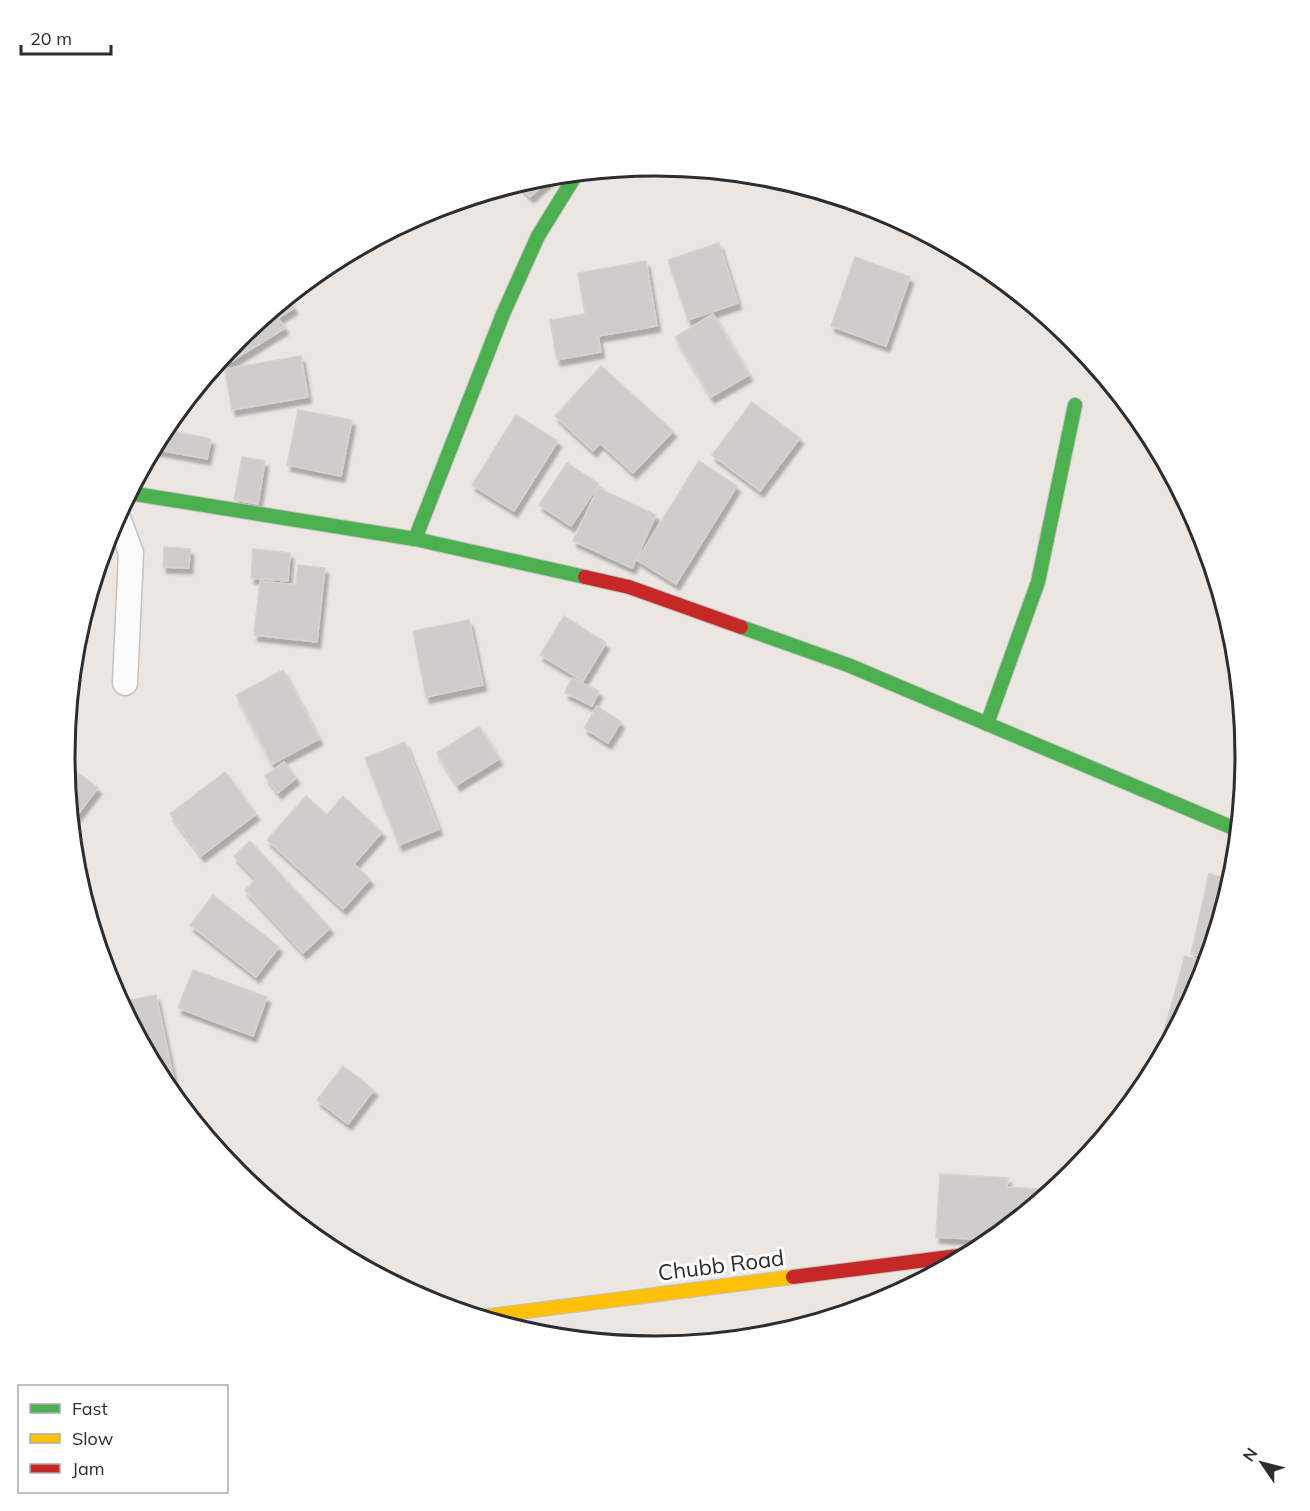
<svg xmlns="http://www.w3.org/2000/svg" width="1310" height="1511" font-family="Mulish,sans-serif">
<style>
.building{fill:#d0ccc9;stroke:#d6d2ce;stroke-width:1.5;filter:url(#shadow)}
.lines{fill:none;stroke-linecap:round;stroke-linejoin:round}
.street-casing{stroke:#c4c3c3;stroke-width:27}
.fast-casing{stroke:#c4c3c3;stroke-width:16}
.slow-casing{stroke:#c4c3c3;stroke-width:16}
.jam-casing{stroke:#c4c3c3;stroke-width:16}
.street{stroke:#fcfbfb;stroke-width:24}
.fast{stroke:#4caf50;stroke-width:14}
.slow{stroke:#ffc107;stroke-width:14}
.jam{stroke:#c62828;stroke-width:14}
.labels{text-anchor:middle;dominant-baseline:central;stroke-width:6;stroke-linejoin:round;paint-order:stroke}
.street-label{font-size:22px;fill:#2d2d2d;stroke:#fff}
.rim{fill:none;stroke:#2d2d2d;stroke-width:3}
</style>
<defs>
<filter id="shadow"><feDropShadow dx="3.5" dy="6" stdDeviation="1.5" flood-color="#0004"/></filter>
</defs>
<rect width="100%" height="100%" fill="#ebe6e2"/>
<g class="building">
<path d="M555 175 530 197 517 183 540 176Z"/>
<path d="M719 243 738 303 688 320 668 260Z"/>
<path d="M855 257 910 277 886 346 831 326Z"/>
<path d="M646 261 657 326 598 336 601 352 557 360 550 320 585 314 578 273Z"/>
<path d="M287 297 294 308 278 318 285 328 224 366 220 359 238 338Z"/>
<path d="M713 314 749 375 711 397 675 337Z"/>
<path d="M301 356 308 397 232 410 225 369Z"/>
<path d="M601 366 673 431 633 473 600 443 593 451 555 416Z"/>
<path d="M752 402 800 438 760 491 712 455Z"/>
<path d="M298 410 352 420 341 476 287 465Z"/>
<path d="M516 415 558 441 514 511 472 485Z"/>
<path d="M163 429 211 439 207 459 153 449Z"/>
<path d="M242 457 265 461 258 504 234 500Z"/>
<path d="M699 461 737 486 676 584 637 560Z"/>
<path d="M567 463 599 484 571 526 539 505Z"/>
<path d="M598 488 656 515 632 568 573 541Z"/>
<path d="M108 536 111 537 94 580Z"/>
<path d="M164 547 190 549 189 568 163 567Z"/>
<path d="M253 549 290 553 288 581 251 578Z"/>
<path d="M298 565 325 568 317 642 254 635 260 581 296 585Z"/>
<path d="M564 616 606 643 583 681 540 655Z"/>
<path d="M469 620 483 685 426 697 413 631Z"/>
<path d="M283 670 319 739 272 764 236 695Z"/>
<path d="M572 678 599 691 592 706 565 693Z"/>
<path d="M597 706 621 722 608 743 584 728Z"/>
<path d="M479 726 499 759 457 785 437 753Z"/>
<path d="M405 742 439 829 399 845 365 758Z"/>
<path d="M284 762 296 778 278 793 265 776Z"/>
<path d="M65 763 98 788 71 823Z"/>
<path d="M225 772 256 814 201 856 170 814Z"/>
<path d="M306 796 327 815 343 796 382 832 354 864 370 879 343 909 267 840Z"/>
<path d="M250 841 330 928 303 953 245 890 256 879 234 856Z"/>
<path d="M1209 874 1232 879 1208 958 1191 954Z"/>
<path d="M213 895 279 947 256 977 190 925Z"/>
<path d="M1185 956 1206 962 1200 982 1166 1047 1160 1045Z"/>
<path d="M193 970 267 997 253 1036 178 1008Z"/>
<path d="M156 995 178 1100 164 1083 121 1002Z"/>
<path d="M343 1066 374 1090 348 1124 317 1100Z"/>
<path d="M940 1174 1008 1178 1007 1187 1052 1190 991 1240 936 1237Z"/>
</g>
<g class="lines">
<g class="street-casing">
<path id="street" d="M117 515 131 553 125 683"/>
</g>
<g class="fast-casing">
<g id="fast">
<path d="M129 493 415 539 585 577"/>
<path d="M415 539 503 314 538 236 577 173"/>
<path d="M741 627 848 665 1238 830"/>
<path d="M987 724 1038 582 1075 405"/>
</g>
</g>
<g class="slow-casing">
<path id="slow" d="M481 1317 793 1277"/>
</g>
<g class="jam-casing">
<g id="jam">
<path d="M585 577 629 587 741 627"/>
<path d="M793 1277 966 1255"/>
</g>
</g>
<use href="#street" class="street"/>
<use href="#fast" class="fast"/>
<use href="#slow" class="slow"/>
<use href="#jam" class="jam"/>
</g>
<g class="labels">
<g class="street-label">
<text transform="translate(721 1265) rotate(-7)">Chubb Road</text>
</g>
</g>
<path d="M0 0H1310V1511H0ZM75 756a580 580 0 1 1 1160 0a580 580 0 1 1-1160 0Z" fill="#fff" fill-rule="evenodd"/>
<path class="rim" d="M75 756a580 580 0 1 1 1160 0a580 580 0 1 1-1160 0Z"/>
<rect x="18" y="1385" width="210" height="108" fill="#ffffff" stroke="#ababab" stroke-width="1.5"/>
<rect x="30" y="1404" width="30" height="9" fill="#4caf50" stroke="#ababab" stroke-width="1.5"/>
<text x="72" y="1415" font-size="18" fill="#2d2d2d">Fast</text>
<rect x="30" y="1434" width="30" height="9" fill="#ffc107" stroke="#ababab" stroke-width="1.5"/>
<text x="72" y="1445" font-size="18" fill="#2d2d2d">Slow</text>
<rect x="30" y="1464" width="30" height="9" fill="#c62828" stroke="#ababab" stroke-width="1.5"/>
<text x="72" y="1475" font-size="18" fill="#2d2d2d">Jam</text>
<g transform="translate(1262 1463) rotate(305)" stroke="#ffffff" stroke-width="4.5" paint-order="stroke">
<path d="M0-4.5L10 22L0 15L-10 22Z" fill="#2d2d2d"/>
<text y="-9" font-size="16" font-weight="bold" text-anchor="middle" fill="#2d2d2d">N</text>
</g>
<path d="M21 45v9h90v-9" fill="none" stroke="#2d2d2d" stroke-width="3"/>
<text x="30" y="45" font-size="18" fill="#2d2d2d" stroke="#ffffff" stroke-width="4.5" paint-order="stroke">20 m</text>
</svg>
